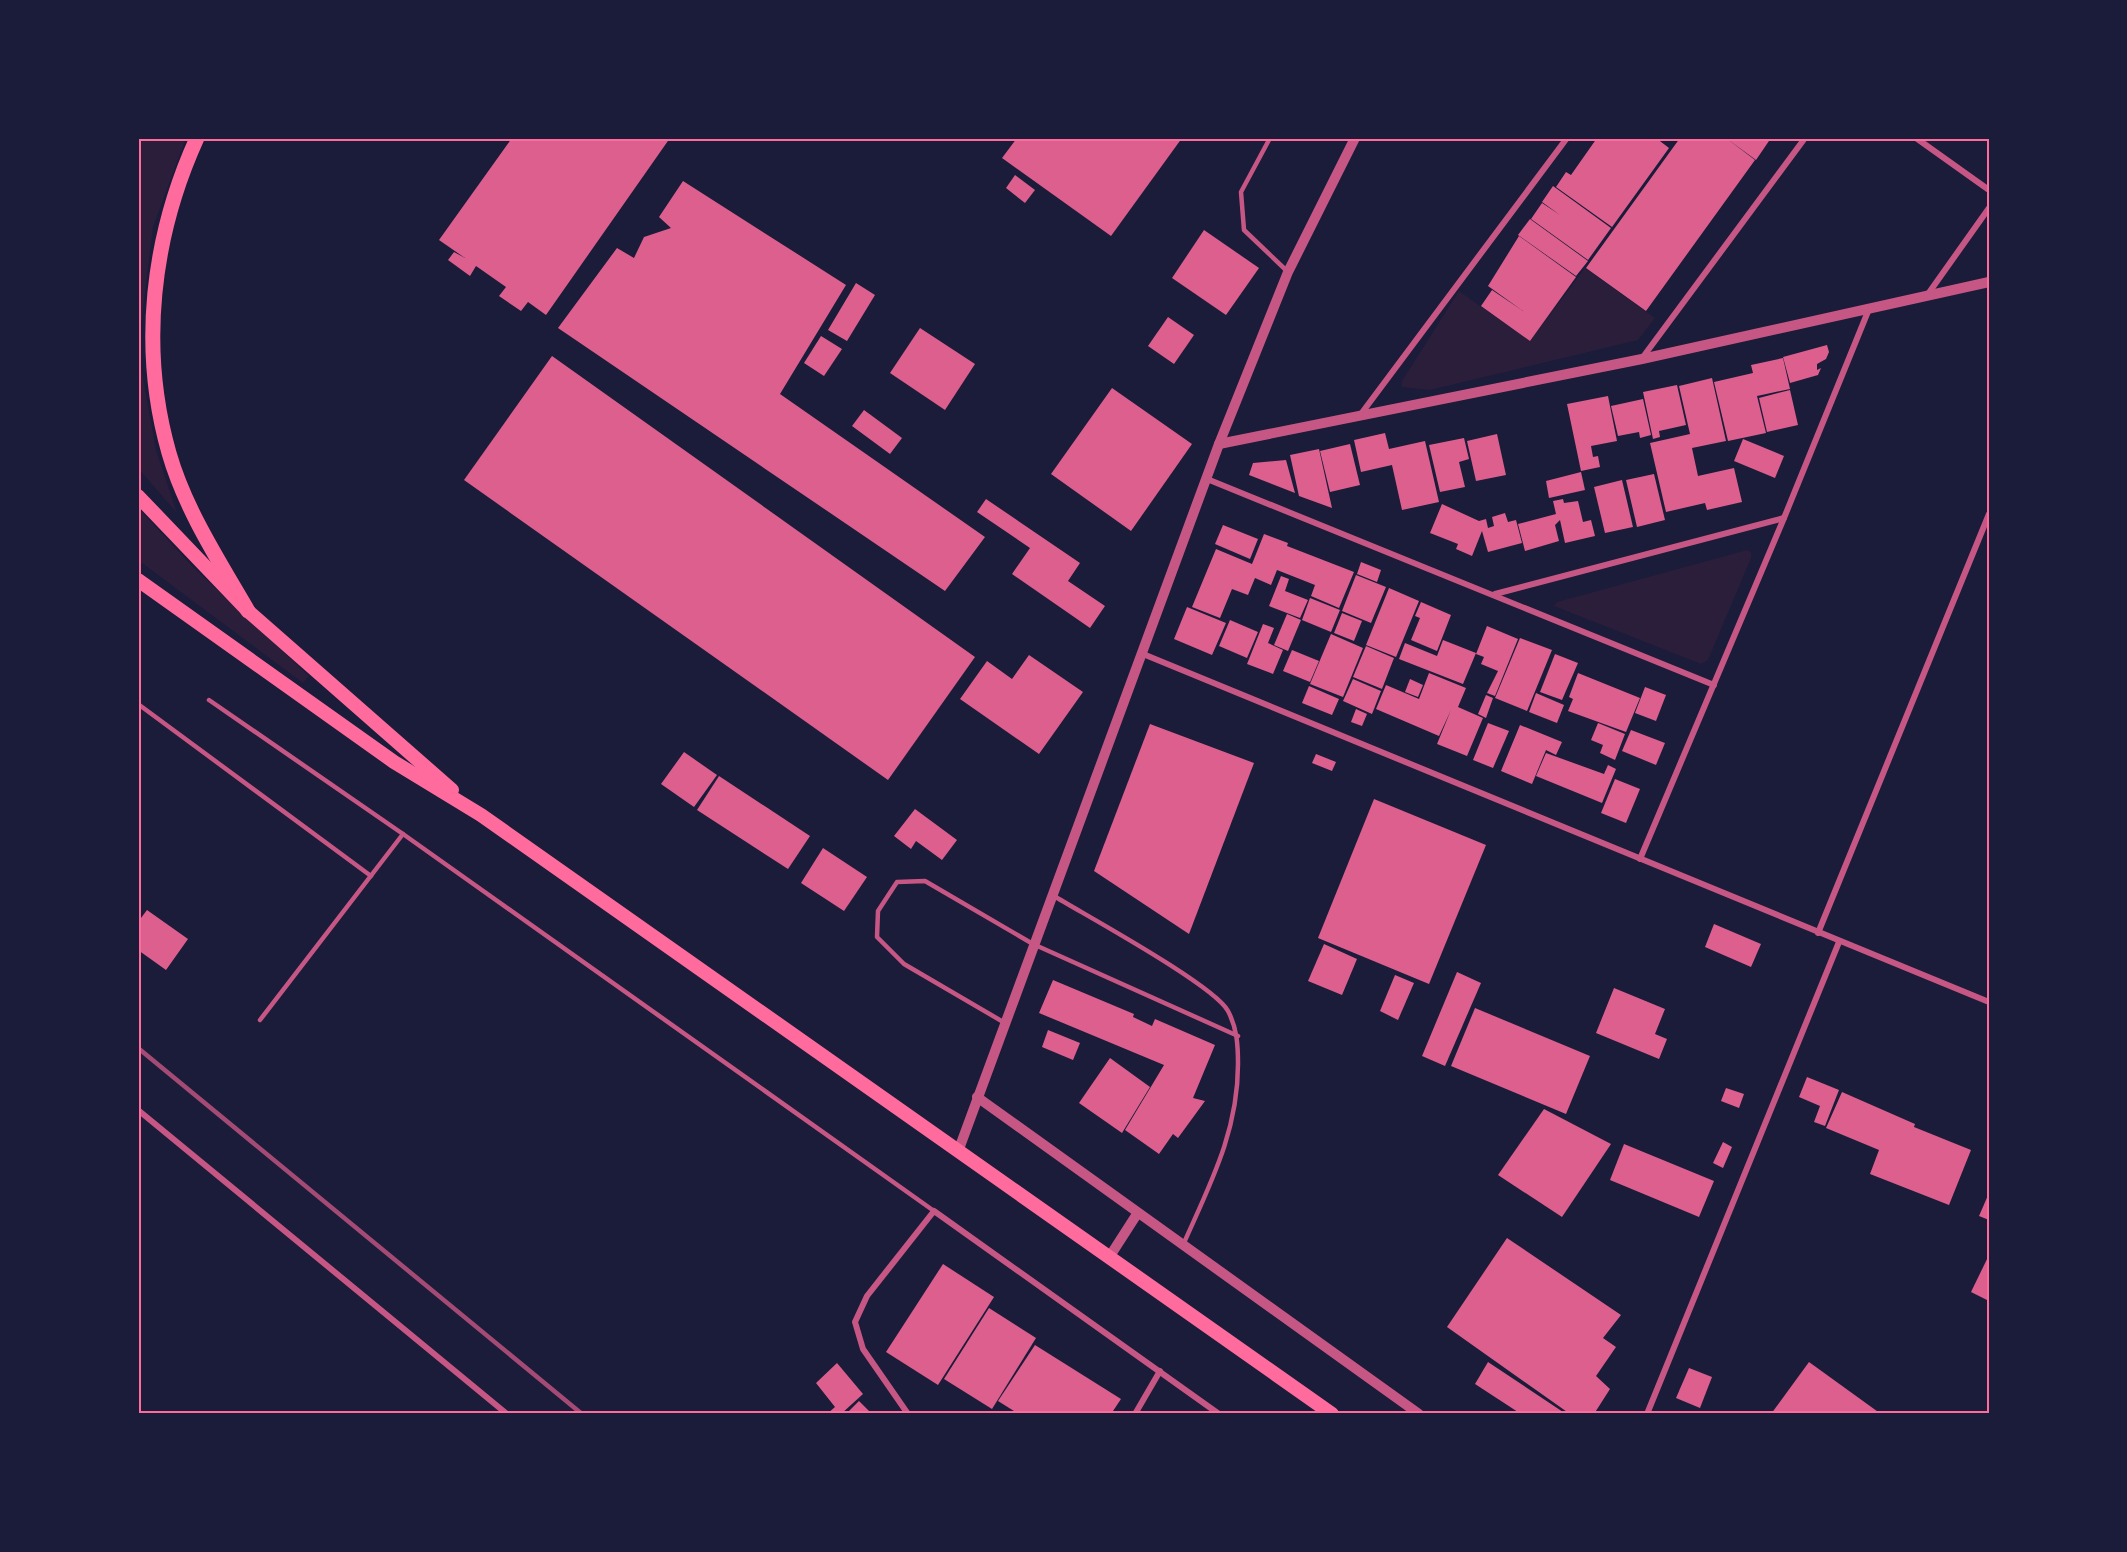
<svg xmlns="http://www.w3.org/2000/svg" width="2127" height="1552" font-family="Raleway,sans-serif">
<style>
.green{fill:#2a1e3b}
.building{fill:#dd5f8e}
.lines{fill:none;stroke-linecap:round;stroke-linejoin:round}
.service{stroke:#c65784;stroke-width:4.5}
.minor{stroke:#c65784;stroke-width:6}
.tertiary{stroke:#c65784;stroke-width:10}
.primary{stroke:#ff6b9d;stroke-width:14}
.trunk{stroke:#ff6b9d;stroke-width:15}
.rail{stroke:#a44b75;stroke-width:4.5}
.neatline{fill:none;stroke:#ff6b9d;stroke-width:2}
</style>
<rect width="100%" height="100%" fill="#1b1b3a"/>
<g class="green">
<path d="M138 138H186L153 227 141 326 140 361 156 450 177 513 138 468Z"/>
<path d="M1585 268 1655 318 1638 340 1430 390 1402 387V381L1459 291 1530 341Z"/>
<path d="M138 508 193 567 309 676 303 683 138 560Z"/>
<path d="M1747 550 1751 552V558L1708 660 1701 664 1554 606 1557 602Z"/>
</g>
<g class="building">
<path d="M512 138H670L546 315 528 302 521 311 499 296 506 287 476 266 470 276 448 260 454 252 465 258 439 240Z"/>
<path d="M1017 138H1182L1111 236 1002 158Z"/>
<path d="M1597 138H1656L1669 148 1612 227 1556 187 1566 172 1571 175Z"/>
<path d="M1680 138H1771L1756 160 1726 138 1755 160 1646 311 1586 268Z"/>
<path d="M1015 175 1035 190 1025 203 1006 188Z"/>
<path d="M683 181 846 285 780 394 985 537 945 591 558 328 617 248 634 258 644 237 671 228 659 217Z"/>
<path d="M1553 186 1611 228 1588 260 1531 219 1542 203 1560 215 1542 202Z"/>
<path d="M1530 219 1588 261 1576 276 1518 235Z"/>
<path d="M1204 230 1259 268 1226 315 1172 278Z"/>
<path d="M1519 236 1576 277 1530 341 1481 306 1492 290 1523 311 1488 286Z"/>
<path d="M856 283 875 295 847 341 828 330Z"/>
<path d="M1168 317 1194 335 1174 364 1148 346Z"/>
<path d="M920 328 975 364 945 410 890 373Z"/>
<path d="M821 336 842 349 824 376 804 363Z"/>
<path d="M1827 345 1829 352 1826 359 1817 364V370L1821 368 1818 375 1790 383 1783 357Z"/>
<path d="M552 356 975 657 888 780 464 480Z"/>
<path d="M1783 358 1790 389 1757 396 1766 433 1728 441 1714 382 1753 373 1751 365Z"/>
<path d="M1712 378 1726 441 1692 448 1698 476 1734 468 1742 502 1707 510 1705 503 1666 512 1650 443 1690 434 1679 386Z"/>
<path d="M1677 385 1686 425 1659 431 1660 437 1653 439 1643 392Z"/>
<path d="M1112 388 1192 444 1131 531 1051 474Z"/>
<path d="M1790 390 1798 425 1767 432 1759 398Z"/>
<path d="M1608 396 1617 441 1591 446 1593 457 1598 456 1600 467 1581 471 1567 404Z"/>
<path d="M1643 399 1651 435 1640 438 1639 432 1618 436 1611 406Z"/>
<path d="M864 410 902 438 890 454 852 426Z"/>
<path d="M1385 433 1389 449 1425 441 1439 502 1402 510 1392 465 1361 472 1354 440Z"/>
<path d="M1497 434 1506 475 1476 481 1467 441Z"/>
<path d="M1464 438 1469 459 1459 462 1465 487 1440 492 1429 445Z"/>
<path d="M1743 439 1784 456 1775 478 1734 461Z"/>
<path d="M1350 444 1360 485 1330 492 1320 451Z"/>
<path d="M1319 449 1332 508 1299 496 1290 455Z"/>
<path d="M1286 460 1295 493 1249 475 1253 463Z"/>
<path d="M1581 472 1585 490 1549 498 1546 481Z"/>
<path d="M1654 474 1665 520 1637 527 1626 480Z"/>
<path d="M1622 480 1633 527 1605 533 1594 487Z"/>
<path d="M986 499 1080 563 1068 581 1105 606 1090 628 1012 574 1030 548 977 512Z"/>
<path d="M1563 499 1564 503 1578 501 1583 522 1591 520 1595 536 1565 543 1560 520 1555 525 1559 541 1525 551 1518 524 1556 514 1553 501Z"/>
<path d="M1442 504 1479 521 1486 519 1488 528 1494 526 1492 517 1505 513 1508 522 1516 520 1522 543 1488 552 1482 531 1472 556 1456 549 1458 544 1430 533Z"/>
<path d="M1223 525 1258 539 1250 559 1215 544Z"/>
<path d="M1264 534 1288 543 1287 546 1354 572 1339 608 1311 596 1315 585 1277 570 1271 585 1255 578 1248 595 1232 589 1220 618 1192 607 1216 549 1252 564Z"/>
<path d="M1361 562 1381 570 1377 582 1357 574Z"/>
<path d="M1356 575 1386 587 1371 623 1342 611Z"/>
<path d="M1281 576 1289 579 1285 591 1308 600 1300 618 1269 606Z"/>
<path d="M1389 588 1419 601 1396 657 1366 645Z"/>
<path d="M1310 598 1340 610 1331 632 1302 620Z"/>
<path d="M1421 602 1451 615 1437 651 1411 640 1420 618 1415 616Z"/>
<path d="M1187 607 1226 623 1212 655 1174 639Z"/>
<path d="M1342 613 1362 621 1354 641 1334 633Z"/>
<path d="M1287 614 1301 620 1288 651 1274 645Z"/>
<path d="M1230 620 1258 632 1247 658 1219 646Z"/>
<path d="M1263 624 1274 628 1268 643 1283 650 1273 674 1247 664Z"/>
<path d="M1487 626 1518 639 1495 696 1487 693 1498 671 1481 664 1484 657 1476 654Z"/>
<path d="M1331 634 1363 648 1343 697 1310 684Z"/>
<path d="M1520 638 1552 650 1527 711 1495 698Z"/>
<path d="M1443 640 1476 653 1463 684 1399 659 1405 643 1437 656Z"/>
<path d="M1366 646 1394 658 1382 689 1353 677Z"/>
<path d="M1292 650 1319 661 1310 682 1283 671Z"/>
<path d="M1555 654 1578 663 1562 700 1540 692Z"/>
<path d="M1029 655 1083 692 1039 754 960 699 987 661 1012 679Z"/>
<path d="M1429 673 1466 688 1458 707 1483 718 1467 756 1437 744 1451 710 1439 736 1376 709 1386 685 1419 699Z"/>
<path d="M1578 673 1640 698 1626 732 1568 711 1573 699 1569 697Z"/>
<path d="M1353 679 1381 691 1372 714 1343 701Z"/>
<path d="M1410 679 1423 685 1418 697 1405 692Z"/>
<path d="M1309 686 1339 699 1332 715 1302 703Z"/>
<path d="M1645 687 1666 695 1656 721 1635 713Z"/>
<path d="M1536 693 1564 705 1557 723 1529 712Z"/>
<path d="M1486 695 1493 698 1486 718 1478 714Z"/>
<path d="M1356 709 1367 714 1362 726 1351 722Z"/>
<path d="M1488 723 1509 731 1493 768 1473 760Z"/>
<path d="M1598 723 1625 734 1615 760 1600 753 1603 745 1591 740Z"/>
<path d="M1150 724 1254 763 1189 934 1094 871Z"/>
<path d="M1520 725 1562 742 1556 755 1546 750 1532 784 1501 771Z"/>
<path d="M1631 730 1665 743 1656 765 1622 751Z"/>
<path d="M684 752 717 775 694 807 661 784Z"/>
<path d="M1546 753 1604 774 1608 765 1616 769 1602 803 1536 776Z"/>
<path d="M1316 754 1336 762 1332 771 1312 763Z"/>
<path d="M719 776 810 836 788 869 697 810Z"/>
<path d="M1615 779 1640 789 1626 823 1601 813Z"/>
<path d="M1374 799 1486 845 1429 984 1318 938Z"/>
<path d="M915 809 957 840 942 860 916 841 911 849 894 836Z"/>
<path d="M823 848 867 877 844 911 801 883Z"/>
<path d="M147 910 188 939 166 970 138 950V922Z"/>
<path d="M1714 924 1761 944 1751 967 1705 947Z"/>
<path d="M1324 944 1357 959 1342 995 1308 981Z"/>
<path d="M1457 972 1481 983 1445 1066 1422 1056Z"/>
<path d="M1395 975 1414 983 1398 1020 1380 1011Z"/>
<path d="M1053 980 1134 1014 1133 1017 1152 1026 1155 1019 1215 1045 1193 1098 1205 1101 1178 1138 1173 1134 1159 1154 1125 1130 1164 1065 1039 1013Z"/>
<path d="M1614 988 1665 1009 1655 1034 1667 1039 1659 1059 1596 1033Z"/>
<path d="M1475 1008 1590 1056 1566 1114 1451 1066Z"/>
<path d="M1048 1030 1080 1043 1073 1060 1042 1047Z"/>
<path d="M1110 1058 1150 1087 1122 1133 1079 1103Z"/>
<path d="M1807 1077 1839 1090 1825 1126 1814 1122 1820 1106 1799 1097Z"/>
<path d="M1726 1088 1744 1094 1739 1108 1721 1101Z"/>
<path d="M1842 1092 1915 1124 1914 1127 1971 1150 1949 1205 1870 1174 1879 1150 1826 1128Z"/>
<path d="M1544 1109 1611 1144 1562 1217 1498 1175Z"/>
<path d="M1723 1142 1732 1147 1723 1168 1713 1163Z"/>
<path d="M1624 1144 1714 1181 1699 1217 1610 1180Z"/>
<path d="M1989 1193V1220L1979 1216Z"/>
<path d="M1507 1238 1621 1315 1603 1338 1616 1347 1596 1376 1610 1389 1594 1414H1570L1447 1327Z"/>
<path d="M1989 1255V1301L1971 1292Z"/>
<path d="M943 1264 994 1297 938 1385 886 1352Z"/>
<path d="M989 1308 1036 1338 992 1409 944 1379Z"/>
<path d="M1035 1345 1121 1399 1111 1414H1019L998 1401Z"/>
<path d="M1488 1362 1566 1414H1521L1475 1384Z"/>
<path d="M1809 1362 1881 1414H1771Z"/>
<path d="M837 1363 863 1394 841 1414H827L835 1407 816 1383Z"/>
<path d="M1689 1368 1712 1377 1700 1408 1676 1398Z"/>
<path d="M859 1401 872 1414H846Z"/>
</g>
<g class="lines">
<g class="service">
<path d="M1270 138 1241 192 1244 230 1288 272"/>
<path d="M209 700 403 834 934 1211"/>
<path d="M138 704 371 876"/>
<path d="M1054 896C1085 915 1214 985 1228 1011 1237 1028 1238 1045 1238 1064 1238 1132 1210 1184 1183 1245"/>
<path d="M260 1020 403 834"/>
<path d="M1005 1023 904 964 877 937 878 911 897 882 925 881 1033 944 1238 1036"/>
</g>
<g class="minor">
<path d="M1916 138 1989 190"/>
<path d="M1928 294 1989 208"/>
<path d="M1643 357 1805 138"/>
<path d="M1361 414 1567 138"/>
<path d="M1207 479 1714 685"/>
<path d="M1495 594 1784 518"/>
<path d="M1143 654 1989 1002"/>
<path d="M1640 859 1784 518 1869 309"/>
<path d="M1818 933 1989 514"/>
<path d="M138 1110 507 1414"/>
<path d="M908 1414 863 1349 855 1322 867 1296 934 1211 1219 1414"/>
<path d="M1135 1414 1160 1371"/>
<path d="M1647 1414 1839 942"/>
</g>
<g class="tertiary">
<path d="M1219 444 1642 359 1989 282"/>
<path d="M977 1097 1419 1414"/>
<path d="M959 1149 1219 444 1288 272 1355 138"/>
<path d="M1110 1256 1137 1214"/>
</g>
<g class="primary">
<path d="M138 496 248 611 452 790"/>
<path d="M138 580 394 762 481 815 1332 1414"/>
</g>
<path class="trunk" d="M197 138C152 237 139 348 169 453 185 509 219 561 248 611"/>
<path class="rail" d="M138 1048 582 1414"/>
</g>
<rect width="2127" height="1552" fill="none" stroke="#1b1b3a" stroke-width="279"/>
<rect x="140" y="140" width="1848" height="1272" class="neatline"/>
</svg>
